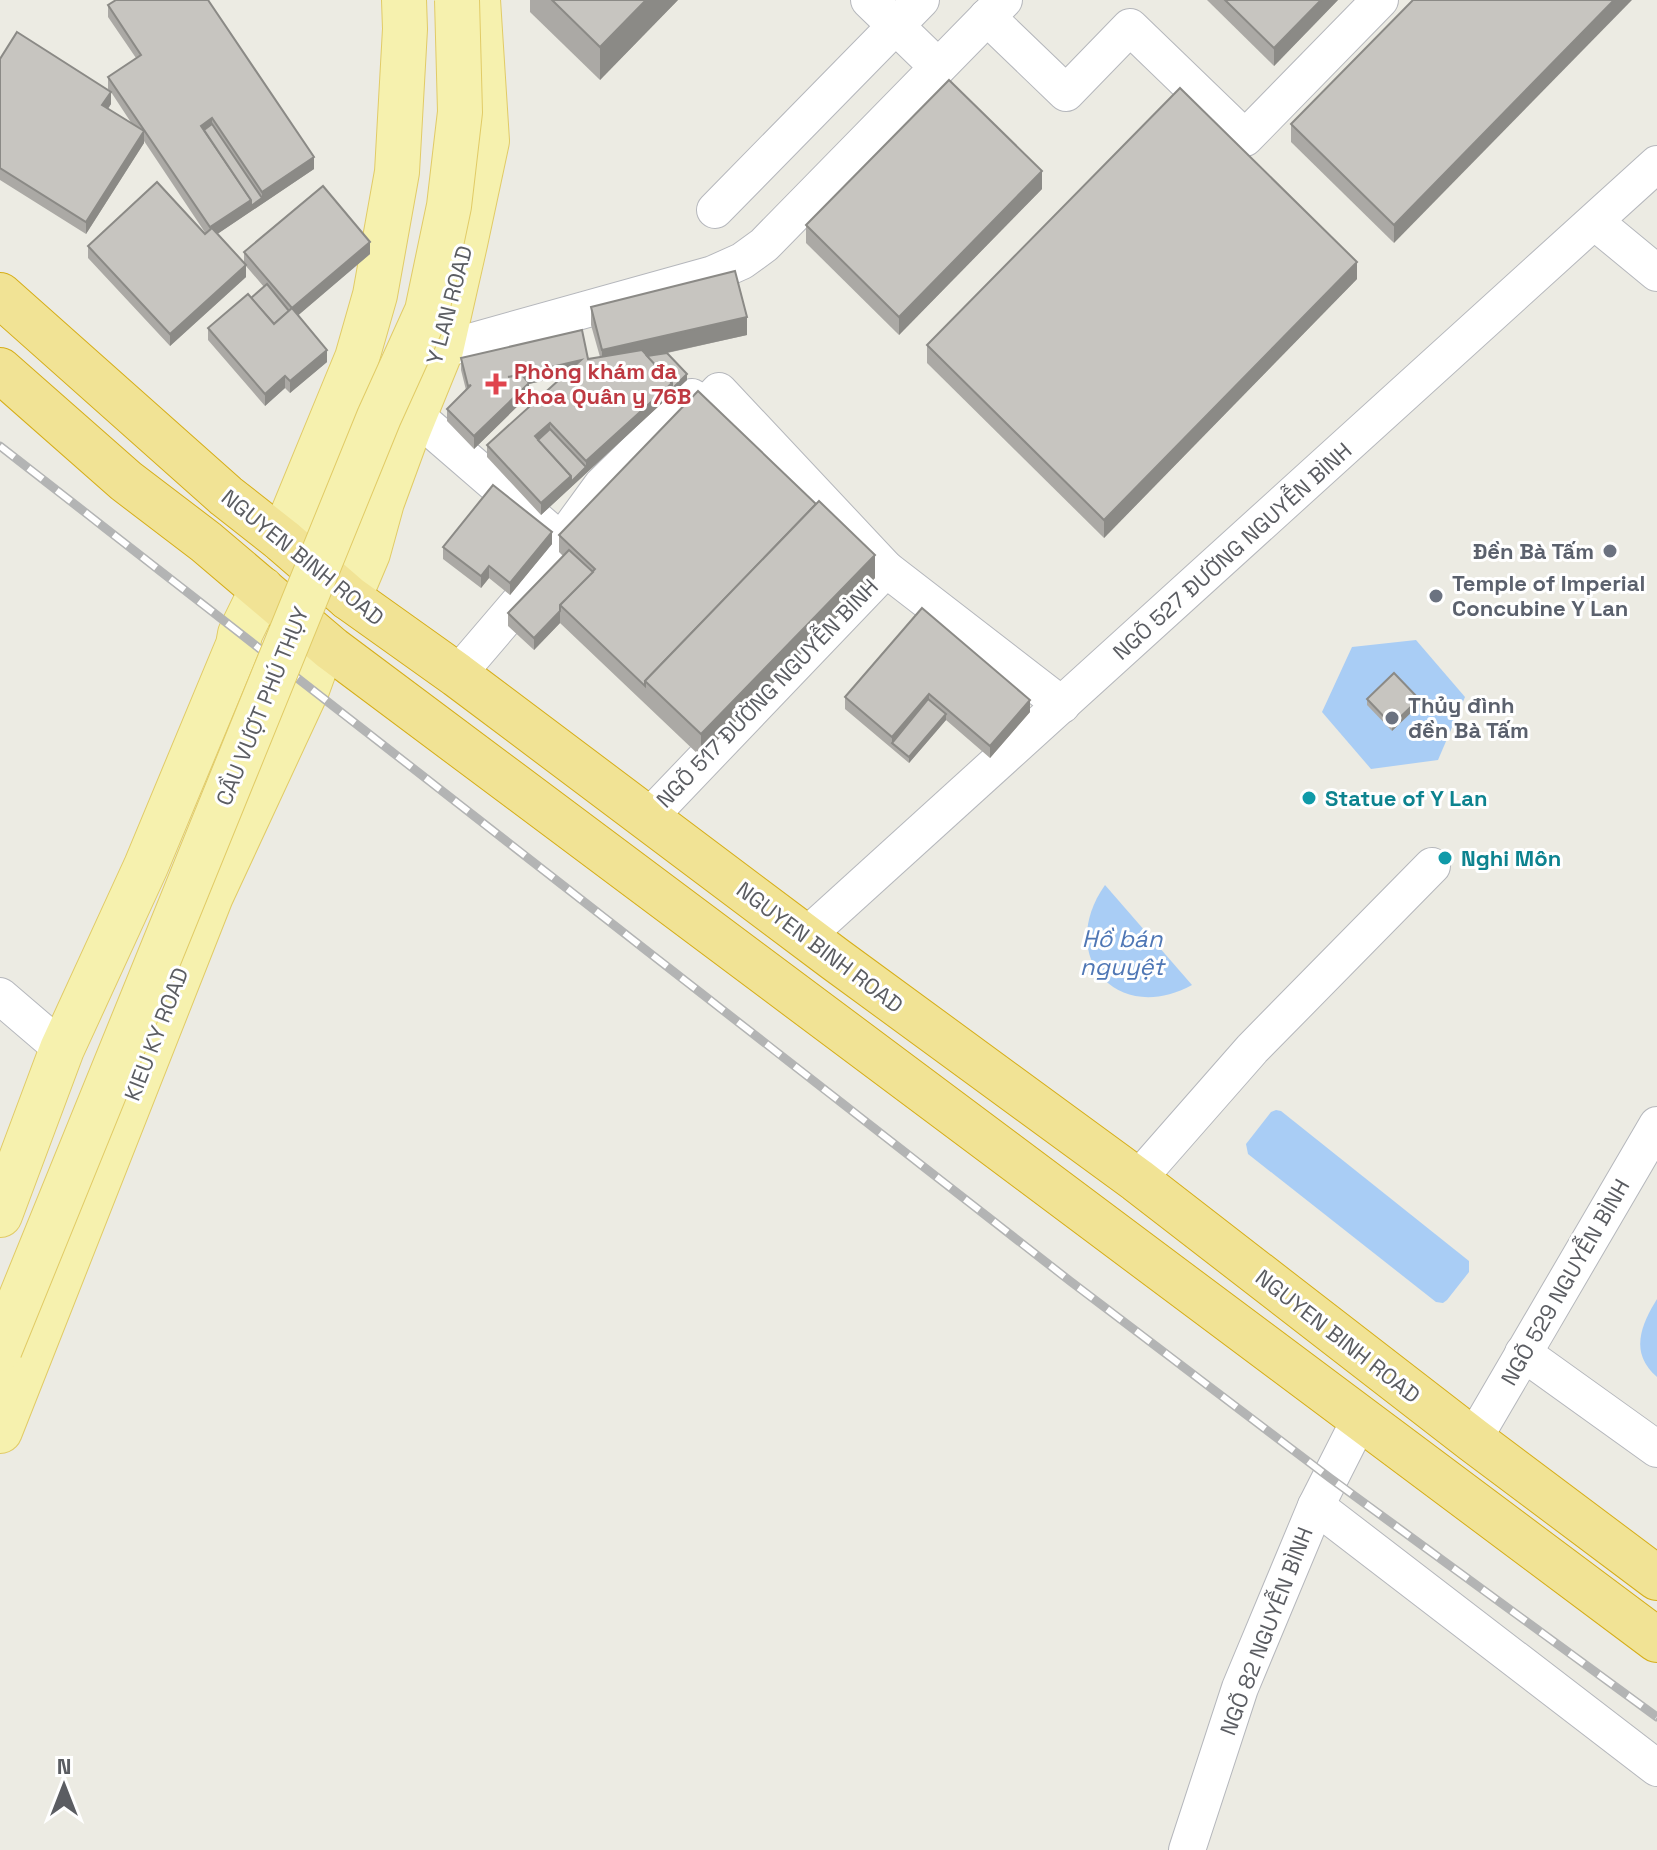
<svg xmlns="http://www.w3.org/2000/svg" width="1657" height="1850" font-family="'Space Grotesk',sans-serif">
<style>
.water{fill:#a9cdf5}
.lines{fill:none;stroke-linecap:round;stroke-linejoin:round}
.minor-casing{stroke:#b5b7bc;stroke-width:38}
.major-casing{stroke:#e1cb66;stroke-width:46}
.highway-casing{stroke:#d6ae19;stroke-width:46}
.minor{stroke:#fff;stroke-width:36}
.major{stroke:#f6f1ae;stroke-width:44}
.highway{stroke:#f1e395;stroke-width:44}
.rail-casing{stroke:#b3b4b4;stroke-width:9}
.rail{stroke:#fff;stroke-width:6;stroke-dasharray:18;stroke-linecap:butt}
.major-bridge-casing{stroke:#e1cb66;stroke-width:46;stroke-linecap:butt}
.major-bridge{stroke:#f6f1ae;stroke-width:44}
.wall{fill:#aba9a5;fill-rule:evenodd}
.shaded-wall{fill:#8b8a86}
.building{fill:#c7c5c0;stroke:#8b8a86;stroke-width:2}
.health-dot{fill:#e0444e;stroke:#fff;stroke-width:3}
.worship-dot{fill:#6b7280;stroke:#fff;stroke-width:3}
.culture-dot{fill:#0f9aa8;stroke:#fff;stroke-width:3}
.labels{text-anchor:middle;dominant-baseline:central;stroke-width:6;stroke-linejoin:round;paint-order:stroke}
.street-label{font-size:22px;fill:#5b5d62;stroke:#fff}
.health-label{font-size:22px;font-weight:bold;fill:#be3a42;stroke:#fff;text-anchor:start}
.worship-label{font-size:22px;font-weight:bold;fill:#5b616d;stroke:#fff;text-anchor:start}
.culture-label{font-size:22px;font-weight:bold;fill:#0d838f;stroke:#fff;text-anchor:start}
.water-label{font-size:24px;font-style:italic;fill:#4f77b5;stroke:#fff}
</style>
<rect width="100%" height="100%" fill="#ecebe3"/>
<g class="water">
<path d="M1416 640 1465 697 1438 760 1371 769 1322 712 1352 647Z"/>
<path d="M1105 885 1192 985C1117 1026 1055 956 1105 885Z"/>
<path d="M1276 1110 1281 1111 1469 1261V1272L1447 1300 1443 1303 1436 1302 1248 1154 1246 1144 1271 1112Z"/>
<path d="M1657 1299V1377C1629 1353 1641 1325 1657 1299Z"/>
</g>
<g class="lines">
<g class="minor-casing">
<g id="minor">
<path d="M869 0 938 67"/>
<path d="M987 17 1066 93 1130 27 1245 138 1380 0"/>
<path d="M715 210 921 0"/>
<path d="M1595 222 1657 273"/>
<path d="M441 350 713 274 742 261 764 245 1004 0"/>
<path d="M414 414 561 541"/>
<path d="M457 675 556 559 551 555 602 485 692 397 703 408 719 391 886 569 1062 705"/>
<path d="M649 817 886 569"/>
<path d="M805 937 1657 164"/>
<path d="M0 996 62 1049"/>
<path d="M1137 1180 1252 1049 1432 866"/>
<path d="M1523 1353 1657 1449"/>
<path d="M1473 1440 1657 1125"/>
<path d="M1316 1506 1657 1768"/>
<path d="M1187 1850 1240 1688 1316 1506 1360 1419"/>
</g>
</g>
<g class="major-casing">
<g id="major">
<path d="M282 540 357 358 375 295 397 172 405 29 404 0"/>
<path d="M349 598 368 553 382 502 408 431 441 350 465 244 487 141 478 0"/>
<path d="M0 1215 62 1049 146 866 238 645 240 634 262 589"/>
<path d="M0 1431 211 896 308 687 324 643"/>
</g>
</g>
<g class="highway-casing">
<g id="highway">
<path d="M0 295 226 496 282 540 349 598 457 675 835 959 1137 1180 1473 1440 1657 1578"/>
<path d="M0 370 126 481 206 542 332 649 1657 1640"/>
</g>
</g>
<use href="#minor" class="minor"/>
<use href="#major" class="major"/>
<use href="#highway" class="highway"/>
<g class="rail-casing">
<path id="rail" d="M0 446 1070 1281 1330 1478 1657 1717"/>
</g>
<use href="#rail" class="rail"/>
<g class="major-bridge-casing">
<path id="major-bridge" d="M0 1349 379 417 427 311 449 206 460 112 457 0"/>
</g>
<use href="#major-bridge" class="major-bridge"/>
</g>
<g class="wall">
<path d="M530 0H678L600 80 530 12Z"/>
<path d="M1207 0H1338L1274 66Z"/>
<path d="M1413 0 1394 243 1291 142V124Z"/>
<path d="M108 5 314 169 217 234 244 263V252L370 254 298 315 327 362 290 393 285 388 265 406 208 340V328L251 298 264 287 246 266V277L170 346 88 258V246L206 234 144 141V143L86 234 0 180V59L110 91 108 89V77L136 58 108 17ZM111 92 132 124 108 109 111 104Z"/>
<path d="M1042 189 899 335 806 243V225Z"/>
<path d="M1357 279 1104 538 927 363V345Z"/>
<path d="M591 307 747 335 663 354 687 380 541 515 487 457V445L564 376 529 384V395L474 449 447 421V409L466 390 461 370V358L588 359 600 357 591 325Z"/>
<path d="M559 535 875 578 701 757 560 623 534 650 508 626V613L563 556 559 552Z"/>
<path d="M552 544 510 595 489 578 481 588 443 559V547Z"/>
<path d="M922 608 1030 712 990 758 946 720 909 763 845 709V697Z"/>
<path d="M1367 699 1419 705 1392 731 1367 705Z"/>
</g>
<g class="shaded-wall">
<path d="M646 0H678L600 80V47Z"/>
<path d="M1321 0H1338L1274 66V48Z"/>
<path d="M1614 0H1632L1394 243V225Z"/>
<path d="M111 92V104L102 117V105Z"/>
<path d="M212 118V130L201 132V126Z"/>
<path d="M144 131V143L86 234V222Z"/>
<path d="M314 157V169L210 239V227L251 200 262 198V192Z"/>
<path d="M1042 171V189L899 335V317Z"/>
<path d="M370 242V254L274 336 292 308Z"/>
<path d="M1357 262V279L1104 538V520Z"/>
<path d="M246 265V277L170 346V334Z"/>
<path d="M747 317V335L602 367V350Z"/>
<path d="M327 350V362L290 393V381Z"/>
<path d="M581 360V372L529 384V395L474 449V436L508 377Z"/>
<path d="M687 374V380L541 515V503L571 476 586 467V461L672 383Z"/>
<path d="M285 376V388L265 406V394Z"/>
<path d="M550 423V435L538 446 535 436Z"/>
<path d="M552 532V544L510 595V583Z"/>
<path d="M875 555V578L701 757V734Z"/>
<path d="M489 566V578L481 588V576Z"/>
<path d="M560 611V623L534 650V638Z"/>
<path d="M929 694V706L892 743V737Z"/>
<path d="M1419 699V705L1392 731V725Z"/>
<path d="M1030 700V712L990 758V746Z"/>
<path d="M946 714V720L909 763V757Z"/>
</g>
<g class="building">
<path d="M116 0H208L314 157 262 192 212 118 201 126 251 200 210 227 108 77 141 55 108 5Z"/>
<path d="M552 0H646L600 47Z"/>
<path d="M1225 0H1321L1274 48Z"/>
<path d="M1413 0H1614L1394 225 1291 124Z"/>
<path d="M17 32 111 92 102 105 144 131 86 222 0 168V59Z"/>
<path d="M949 80 1042 171 899 317 806 225Z"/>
<path d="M1180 88 1357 262 1104 520 927 345Z"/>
<path d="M212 124 262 198 251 206V200L204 130Z"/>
<path d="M157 182 205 234 212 228 246 265 170 334 88 246Z"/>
<path d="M323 186 370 242 292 308 244 252Z"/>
<path d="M735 271 747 317 602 350 591 307Z"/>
<path d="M267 284 289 311 274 324 251 298Z"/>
<path d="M248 294 274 324 292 308 327 350 290 381 285 376 265 394 208 328Z"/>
<path d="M582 330 588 359 642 350 672 383 586 461 550 423 535 436 571 476 541 503 487 445 581 360 508 377 522 375 529 383 474 436 447 409 471 385 468 386 461 358Z"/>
<path d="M667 353 687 374 672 389V383L647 356Z"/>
<path d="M698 391 816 504 645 681V686L560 605 595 569 559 535Z"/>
<path d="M550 429 586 467 571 482V476L538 440Z"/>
<path d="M493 485 552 532 510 583 489 566 481 576 443 547Z"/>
<path d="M819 501 875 555 701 734 645 681Z"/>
<path d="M569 550 593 572 560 605V611L534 638 508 613Z"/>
<path d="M922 608 1030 700 990 746 929 694 892 737 845 697Z"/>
<path d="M1394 673 1419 699 1392 725 1367 699Z"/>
<path d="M928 699 946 714 909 757 892 743Z"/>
</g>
<path class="health-dot" d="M492 372h8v8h8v8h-8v8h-8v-8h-8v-8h8z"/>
<g class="worship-dot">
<circle cx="1610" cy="551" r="8"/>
<circle cx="1436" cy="596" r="8"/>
<circle cx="1392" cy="718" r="8"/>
</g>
<g class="culture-dot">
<circle cx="1309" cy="798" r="8"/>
<circle cx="1445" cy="858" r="8"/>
</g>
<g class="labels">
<g class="street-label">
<text transform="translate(449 305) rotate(-75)">Y LAN ROAD</text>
<text transform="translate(1232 551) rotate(-42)">NGÕ 527 ĐƯỜNG NGUYỄN BÌNH</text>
<text transform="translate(303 557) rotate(39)">NGUYEN BINH ROAD</text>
<text transform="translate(767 693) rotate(-46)">NGÕ 517 ĐƯỜNG NGUYỄN BÌNH</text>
<text transform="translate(262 706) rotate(-68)">CẦU VƯỢT PHÚ THỤY</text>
<text transform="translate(820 947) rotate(37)">NGUYEN BINH ROAD</text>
<text transform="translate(156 1034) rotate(-69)">KIEU KY ROAD</text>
<text transform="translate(1565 1282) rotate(-60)">NGÕ 529 NGUYỄN BÌNH</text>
<text transform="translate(1338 1336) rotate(38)">NGUYEN BINH ROAD</text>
<text transform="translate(1266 1631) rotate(-69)">NGÕ 82 NGUYỄN BÌNH</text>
</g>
<g class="health-label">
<text x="514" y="371">Phòng khám đa<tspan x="514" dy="25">khoa Quân y 76B</tspan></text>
</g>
<g class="worship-label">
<text x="1594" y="551" text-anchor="end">Đền Bà Tấm</text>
<text x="1452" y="583">Temple of Imperial<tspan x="1452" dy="25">Concubine Y Lan</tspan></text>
<text x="1408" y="705">Thủy đình<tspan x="1408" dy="25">đền Bà Tấm</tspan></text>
</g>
<g class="culture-label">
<text x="1325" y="798">Statue of Y Lan</text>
<text x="1461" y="858">Nghi Môn</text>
</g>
<g class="water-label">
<text x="1122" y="938">Hồ bán<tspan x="1122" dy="28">nguyệt</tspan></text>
</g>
</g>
<g transform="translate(64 1786)" stroke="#ffffff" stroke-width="6" paint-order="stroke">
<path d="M0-6L14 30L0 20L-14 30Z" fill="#5b5d62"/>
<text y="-12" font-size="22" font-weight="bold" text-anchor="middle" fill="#5b5d62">N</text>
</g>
</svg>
